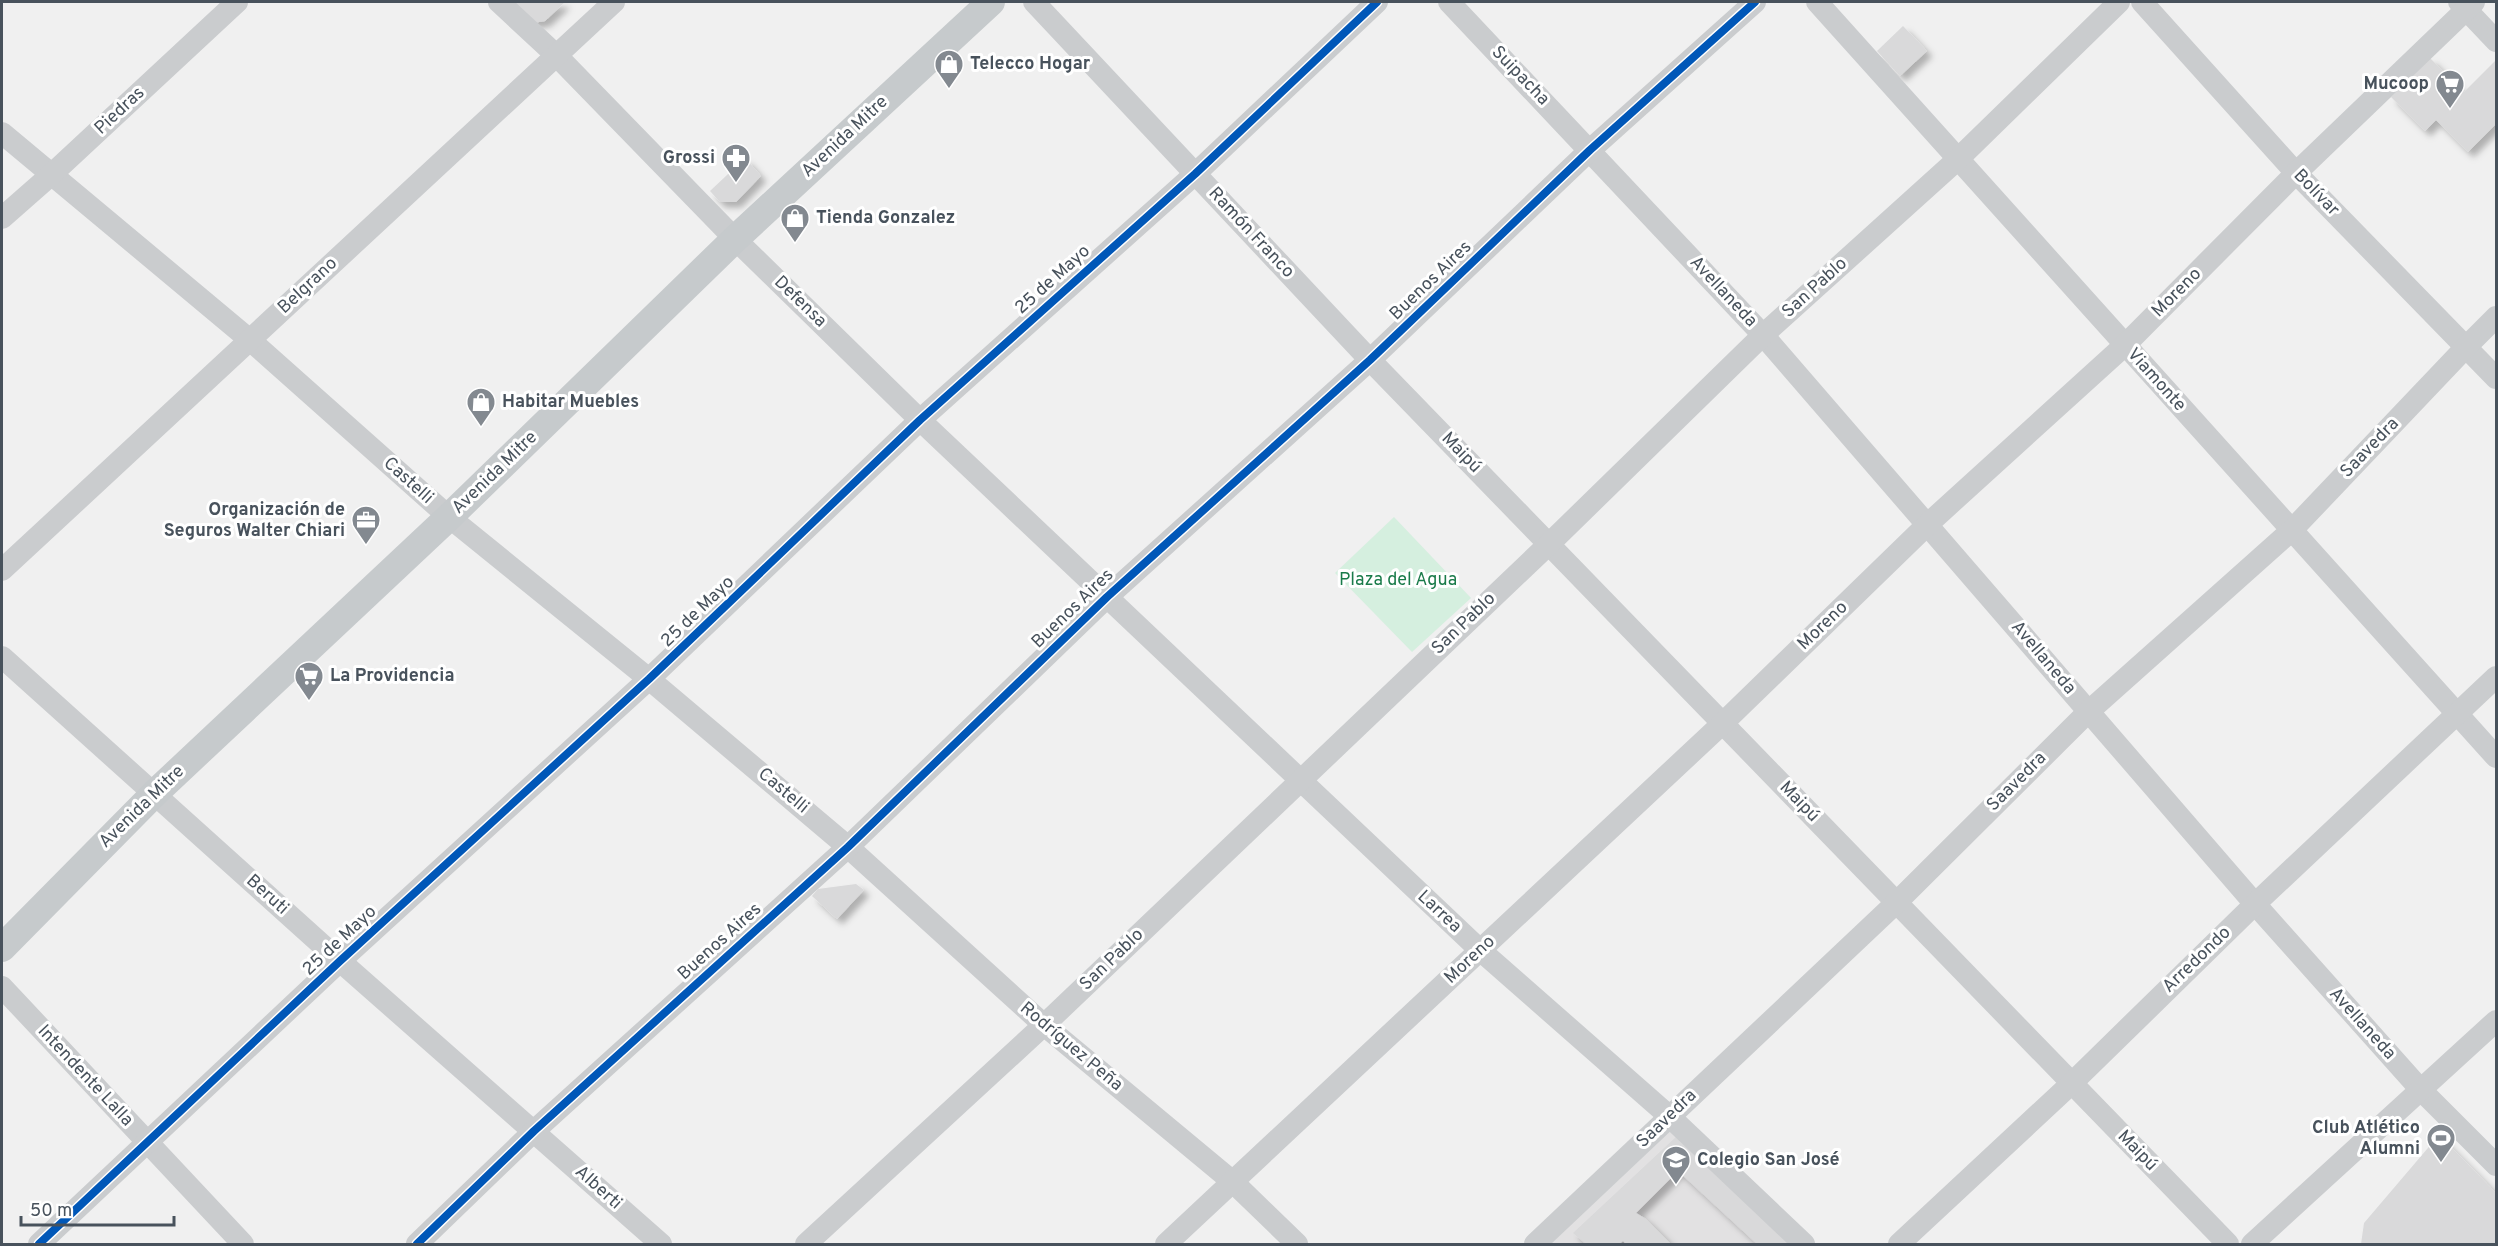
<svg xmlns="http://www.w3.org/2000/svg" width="2498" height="1246" font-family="Overpass,sans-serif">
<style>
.education{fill:#e2e1e2}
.green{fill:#d5efdf}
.building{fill:#d9d9da;filter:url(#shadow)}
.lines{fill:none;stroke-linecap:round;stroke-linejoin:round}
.minor{stroke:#caccce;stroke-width:22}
.major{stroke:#c6cacc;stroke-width:28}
.cycleway-casing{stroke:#fff;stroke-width:11}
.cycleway{stroke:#0057b8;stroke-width:8}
.labels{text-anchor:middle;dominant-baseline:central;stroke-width:6;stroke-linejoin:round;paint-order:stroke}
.poi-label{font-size:18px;font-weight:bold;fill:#48525c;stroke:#fff;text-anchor:start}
.street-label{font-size:18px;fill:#48525c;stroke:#fff}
.park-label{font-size:18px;fill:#1a7b4a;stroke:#fff}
</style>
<defs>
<filter id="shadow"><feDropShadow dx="5.5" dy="5.5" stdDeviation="3" flood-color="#0004"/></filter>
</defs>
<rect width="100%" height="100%" fill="#f0f0f0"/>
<path class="education" d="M1675 1126 1801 1244H1550Z"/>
<path class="green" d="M1394 517 1471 598 1412 652 1335 573Z"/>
<g class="building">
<path d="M512 2H565L545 21 533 23Z"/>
<path d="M1903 26 1927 51 1900 76 1877 51Z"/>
<path d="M2430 58 2464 92 2496 60V124L2468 152 2436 120 2425 131 2391 97Z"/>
<path d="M745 158 761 176 736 202H720L710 191Z"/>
<path d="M856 884 864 890 837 919 812 896 818 889Z"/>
<path d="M2439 1135 2496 1193V1244H2361L2364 1223Z"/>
<path d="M1677 1136 1793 1244H1757L1678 1171 1636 1213 1646 1219 1671 1244H1626L1623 1241 1619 1244H1586L1573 1233Z"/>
</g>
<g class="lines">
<g class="minor">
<path d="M499 2 556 55 735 239 920 420 1480 950 1669 1116 1804 1244"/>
<path d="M1034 2 1370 360 2228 1244"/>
<path d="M1449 2 1763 335 2255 904 2421 1090 2496 1165"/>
<path d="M1817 2 2496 757"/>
<path d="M2142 2 2296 173 2496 378"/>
<path d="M2459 2 2496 41"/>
<path d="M2 133 250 340 449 517 649 679 848 847 1044 1025 1233 1182 1297 1244"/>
<path d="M2 218 52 174 237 2"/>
<path d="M2 570 614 2"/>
<path d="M2 657 340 961 661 1244"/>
<path d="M2 987 243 1244"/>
<path d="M39 1244 340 961 649 679 920 420 1195 174 1377 2"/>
<path d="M417 1244 534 1131 848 847 1107 597 1370 360 1590 150 1755 2"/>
<path d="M806 1244 1044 1025 1549 544 1763 335 1958 159 2119 2"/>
<path d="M1166 1244 1723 723 1929 523 2125 345 2296 173 2474 2"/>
<path d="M1535 1244 1897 902 2088 712 2292 530 2466 347 2496 317"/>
<path d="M1899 1244 2072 1083 2255 904 2496 677"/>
<path d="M2252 1244 2496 1021"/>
</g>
<path class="major" d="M2 948 155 793 449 517 735 239 991 2"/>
<g class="cycleway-casing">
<g id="cycleway">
<path d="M39 1244 340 961 649 679 920 420 1195 174 1377 2"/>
<path d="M417 1244 534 1131 848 847 1107 597 1370 360 1590 150 1755 2"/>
</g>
</g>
<use href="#cycleway" class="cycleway"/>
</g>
<defs>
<g id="shop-pin" transform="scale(1.5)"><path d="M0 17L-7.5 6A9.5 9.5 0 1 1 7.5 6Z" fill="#838990" stroke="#fff"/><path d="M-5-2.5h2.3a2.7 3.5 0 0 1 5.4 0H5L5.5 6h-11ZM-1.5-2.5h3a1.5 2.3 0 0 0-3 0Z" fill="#fff"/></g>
<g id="supermarket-pin" transform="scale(1.5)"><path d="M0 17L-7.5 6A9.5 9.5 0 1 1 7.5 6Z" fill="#838990" stroke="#fff"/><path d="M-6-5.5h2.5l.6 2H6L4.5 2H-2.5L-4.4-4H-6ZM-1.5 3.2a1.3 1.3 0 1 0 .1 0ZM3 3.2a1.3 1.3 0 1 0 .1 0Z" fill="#fff"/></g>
<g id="pharmacy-pin" transform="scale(1.5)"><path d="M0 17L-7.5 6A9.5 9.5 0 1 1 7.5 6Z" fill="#838990" stroke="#fff"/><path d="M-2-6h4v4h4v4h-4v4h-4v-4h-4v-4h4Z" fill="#fff"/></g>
<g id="office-pin" transform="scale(1.5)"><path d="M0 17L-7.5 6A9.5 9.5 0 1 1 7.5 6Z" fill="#838990" stroke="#fff"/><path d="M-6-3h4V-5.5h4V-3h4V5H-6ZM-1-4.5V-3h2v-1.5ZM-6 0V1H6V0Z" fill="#fff"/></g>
<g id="stadium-pin" transform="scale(1.5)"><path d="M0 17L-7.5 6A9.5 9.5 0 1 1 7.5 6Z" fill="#838990" stroke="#fff"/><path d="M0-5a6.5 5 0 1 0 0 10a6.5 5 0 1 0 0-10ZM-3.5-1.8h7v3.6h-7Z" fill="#fff"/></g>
<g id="school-pin" transform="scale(1.5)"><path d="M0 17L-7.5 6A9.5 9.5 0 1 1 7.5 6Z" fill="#838990" stroke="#fff"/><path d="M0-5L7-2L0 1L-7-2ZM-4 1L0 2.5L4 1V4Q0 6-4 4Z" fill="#fff"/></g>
</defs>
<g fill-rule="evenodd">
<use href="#shop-pin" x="949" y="64"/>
<use href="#supermarket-pin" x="2450" y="84"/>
<use href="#pharmacy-pin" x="736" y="158"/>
<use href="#shop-pin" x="795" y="218"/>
<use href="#shop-pin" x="481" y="402"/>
<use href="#office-pin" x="366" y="520"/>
<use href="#supermarket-pin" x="309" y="676"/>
<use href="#stadium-pin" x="2441" y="1138"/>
<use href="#school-pin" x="1676" y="1160"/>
</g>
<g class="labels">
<g class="poi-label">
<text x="970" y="64">Telecco Hogar</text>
<text x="2429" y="84" text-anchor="end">Mucoop</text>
<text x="715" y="158" text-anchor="end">Grossi</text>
<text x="816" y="218">Tienda Gonzalez</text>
<text x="502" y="402">Habitar Muebles</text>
<text x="345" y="510" text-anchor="end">Organización de<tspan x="345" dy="21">Seguros Walter Chiari</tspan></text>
<text x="330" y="676">La Providencia</text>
<text x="2420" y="1128" text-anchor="end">Club Atlético<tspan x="2420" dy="21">Alumni</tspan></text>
<text x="1697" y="1160">Colegio San José</text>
</g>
<g class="street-label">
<text transform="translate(1520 76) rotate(46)">Suipacha</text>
<text transform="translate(120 111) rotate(-43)">Piedras</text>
<text transform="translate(845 137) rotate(-43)">Avenida Mitre</text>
<text transform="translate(2316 193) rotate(46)">Bolívar</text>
<text transform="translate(1251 233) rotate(47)">Ramón Franco</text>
<text transform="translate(1053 280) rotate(-42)">25 de Mayo</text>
<text transform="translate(1431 281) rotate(-44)">Buenos Aires</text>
<text transform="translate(308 286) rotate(-43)">Belgrano</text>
<text transform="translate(1815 288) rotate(-42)">San Pablo</text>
<text transform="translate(1723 292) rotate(47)">Avellaneda</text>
<text transform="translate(2177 293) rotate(-45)">Moreno</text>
<text transform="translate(800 302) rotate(44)">Defensa</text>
<text transform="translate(2156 380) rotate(48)">Viamonte</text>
<text transform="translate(2370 448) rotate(-46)">Saavedra</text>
<text transform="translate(1461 453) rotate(46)">Maipú</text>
<text transform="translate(495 473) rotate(-44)">Avenida Mitre</text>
<text transform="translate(408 481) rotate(42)">Castelli</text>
<text transform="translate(1073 609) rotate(-44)">Buenos Aires</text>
<text transform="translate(698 612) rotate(-44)">25 de Mayo</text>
<text transform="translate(1464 624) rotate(-44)">San Pablo</text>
<text transform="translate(1823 626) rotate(-44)">Moreno</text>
<text transform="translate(2043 658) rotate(50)">Avellaneda</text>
<text transform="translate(2017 782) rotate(-45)">Saavedra</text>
<text transform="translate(783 791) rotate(40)">Castelli</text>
<text transform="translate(1799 802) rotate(46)">Maipú</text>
<text transform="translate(142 807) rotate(-44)">Avenida Mitre</text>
<text transform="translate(267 895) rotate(42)">Beruti</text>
<text transform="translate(1439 912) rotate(43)">Larrea</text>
<text transform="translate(340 941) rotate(-43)">25 de Mayo</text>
<text transform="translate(720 942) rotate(-42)">Buenos Aires</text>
<text transform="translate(1112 960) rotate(-44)">San Pablo</text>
<text transform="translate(1470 960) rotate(-43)">Moreno</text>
<text transform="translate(2197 960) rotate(-44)">Arredondo</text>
<text transform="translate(2362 1024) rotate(48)">Avellaneda</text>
<text transform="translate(1071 1047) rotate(40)">Rodríguez Peña</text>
<text transform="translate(85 1076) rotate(47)">Intendente Lalla</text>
<text transform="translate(1667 1119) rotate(-44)">Saavedra</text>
<text transform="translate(2137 1151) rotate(46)">Maipú</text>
<text transform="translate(598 1188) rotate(42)">Alberti</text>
</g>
<g class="park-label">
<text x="1398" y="580">Plaza del Agua</text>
</g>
</g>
<rect width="2498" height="1246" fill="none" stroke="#48525c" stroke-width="6"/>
<path d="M21 1216v9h153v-9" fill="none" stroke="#48525c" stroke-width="3"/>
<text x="30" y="1216" font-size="18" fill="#48525c" stroke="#ffffff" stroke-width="4.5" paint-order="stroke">50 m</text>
</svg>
